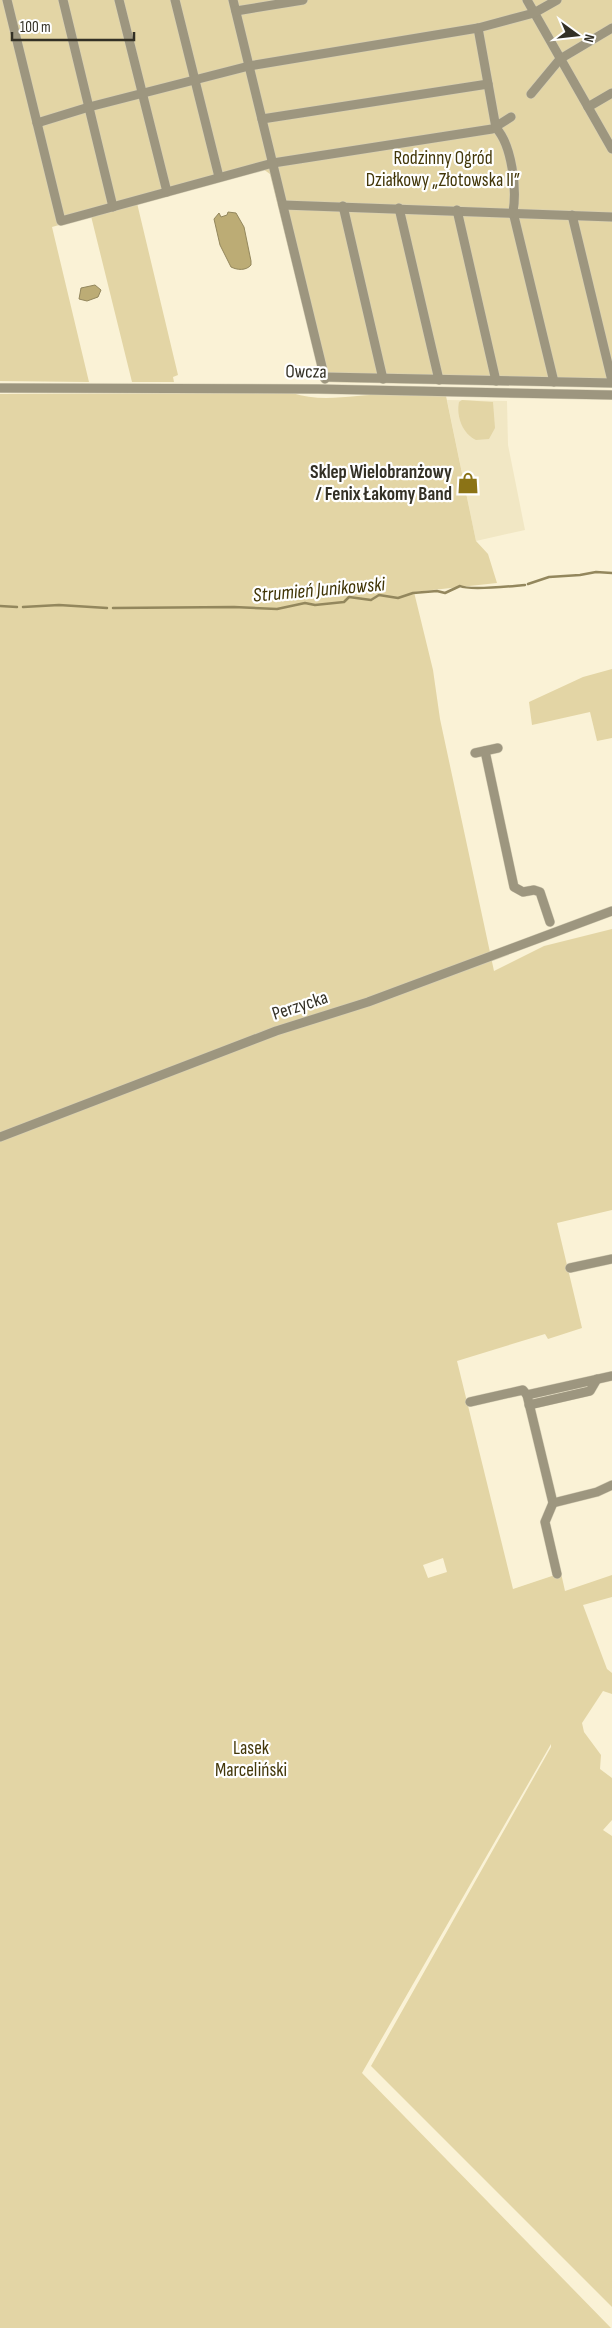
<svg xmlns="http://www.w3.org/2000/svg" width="612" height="2328" font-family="'Sofia Sans Condensed',sans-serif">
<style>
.built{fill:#f1e7c4}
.green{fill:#e3d5a5;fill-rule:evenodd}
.water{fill:#bcac75;stroke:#93875d}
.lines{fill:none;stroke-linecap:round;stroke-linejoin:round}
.stream{stroke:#93875d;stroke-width:2.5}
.street-casing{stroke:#d6cfb6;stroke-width:10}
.street{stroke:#9d967f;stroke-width:9}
.labels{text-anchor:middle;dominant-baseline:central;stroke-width:4.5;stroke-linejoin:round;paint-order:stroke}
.park-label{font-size:19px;fill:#433709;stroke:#fff}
.street-label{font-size:19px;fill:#333025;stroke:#fff}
.poi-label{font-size:19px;font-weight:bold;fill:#333025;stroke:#fff;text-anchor:end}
.water-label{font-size:20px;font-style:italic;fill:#403405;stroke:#fff}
</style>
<rect width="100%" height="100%" fill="#faf2d6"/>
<path class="built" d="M447 400 507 401 508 445 525 530 476 541Z"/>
<g class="green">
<path d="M0 0H612V387L328 382V379H321L270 174 263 169 137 203 178 375 173 377 174 382H132L91 216 52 227 89 382 0 381Z"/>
<path d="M292 393C313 400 335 398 357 396 386 393 417 395 446 396L476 541 488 554 497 583 414 592 433 670 440 719 494 971 544 946 612 929V1210L557 1223 582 1328 548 1339 545 1334 457 1361 513 1589 561 1573 565 1591 612 1575V1597L583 1605 607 1669 612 1673V1694L603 1691 582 1723 584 1732 601 1755 600 1769 612 1778V1820L603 1830 612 1836V2307L371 2066 551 1747V1744L362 2073 611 2328H0V394ZM443 1558 447 1572 428 1578 423 1565Z"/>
<path d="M462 400 493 402 495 428 489 439 476 440C463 434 456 417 459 402Z"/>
<path d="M612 669V738L597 741 590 712 532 725 529 702 583 677Z"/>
</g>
<g class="water">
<path d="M228 212 236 213 244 227 251 261V265C246 271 237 270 231 267L220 245 214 219 219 213 221 217 227 215Z"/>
<path d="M95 285 101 290 98 297 87 301 79 299 81 288Z"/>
</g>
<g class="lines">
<g class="stream">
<path d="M528 584 549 577 580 575 596 572 612 573"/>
<path d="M0 606 17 607"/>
<path d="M23 607 59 605 107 608"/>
<path d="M113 608 234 607 277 609 305 603 315 605 344 602 349 597 371 600 379 595 398 598 413 593 437 591 445 593 460 586C470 591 512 586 525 585"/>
</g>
<g class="street-casing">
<g id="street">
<path d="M7 0 61 221 273 163 492 129 511 117"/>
<path d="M63 0 113 207"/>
<path d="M119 0 167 192"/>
<path d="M175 0 219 177"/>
<path d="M233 0 325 379"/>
<path d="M527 0 612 149"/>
<path d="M236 11 303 0"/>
<path d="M478 28 496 128C512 145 517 189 513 212L554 382"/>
<path d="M531 94 560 59 612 28"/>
<path d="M588 107 612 93"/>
<path d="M262 119 488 84"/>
<path d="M37 123 89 107 249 66 478 28 534 13 557 0"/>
<path d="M283 205 612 217"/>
<path d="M343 206 383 379"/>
<path d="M399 208 439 380"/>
<path d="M457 210 496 381"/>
<path d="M572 215 612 381"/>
<path d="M324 377 612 383"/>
<path d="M0 388 318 389 612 395"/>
<path d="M485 751 514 887 523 892 534 890 540 892 550 922"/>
<path d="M475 753 498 748"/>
<path d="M0 1137 276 1031 368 1002 612 911"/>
<path d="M570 1268 612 1259"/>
<path d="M527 1395 553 1503 545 1522 557 1574"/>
<path d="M470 1402 523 1390 527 1395 612 1376"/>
<path d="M529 1405 590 1391 597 1379"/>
<path d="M553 1503 597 1492 612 1485"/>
</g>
</g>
<use href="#street" class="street"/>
</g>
<defs>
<g id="shop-bare" transform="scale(1.725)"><path d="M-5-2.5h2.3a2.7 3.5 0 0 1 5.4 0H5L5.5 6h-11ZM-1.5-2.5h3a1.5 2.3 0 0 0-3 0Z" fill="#8b7316" stroke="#fff" stroke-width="2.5" paint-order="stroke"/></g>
</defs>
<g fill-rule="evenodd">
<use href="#shop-bare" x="468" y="483"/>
</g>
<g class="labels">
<g class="park-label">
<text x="443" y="158">Rodzinny Ogród<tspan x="443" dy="22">Działkowy „Złotowska II”</tspan></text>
<text x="251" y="1748">Lasek<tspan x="251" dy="22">Marceliński</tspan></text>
</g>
<g class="street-label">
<text transform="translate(306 372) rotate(1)">Owcza</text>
<text transform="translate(300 1006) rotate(-18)">Perzycka</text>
</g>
<g class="poi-label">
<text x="452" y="472">Sklep Wielobranżowy<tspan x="452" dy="22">/ Fenix Łakomy Band</tspan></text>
</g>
<g class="water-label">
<text transform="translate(319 590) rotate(-5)">Strumień Junikowski</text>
</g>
</g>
<g transform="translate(577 35) rotate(105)" stroke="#ffffff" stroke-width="4" paint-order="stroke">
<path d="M0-4L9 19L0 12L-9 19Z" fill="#333025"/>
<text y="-8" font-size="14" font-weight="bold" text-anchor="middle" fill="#333025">N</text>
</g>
<path d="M12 32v8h122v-8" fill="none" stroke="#333025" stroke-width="2.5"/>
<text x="20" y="32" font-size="15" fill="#333025" stroke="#ffffff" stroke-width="4" paint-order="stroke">100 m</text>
</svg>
